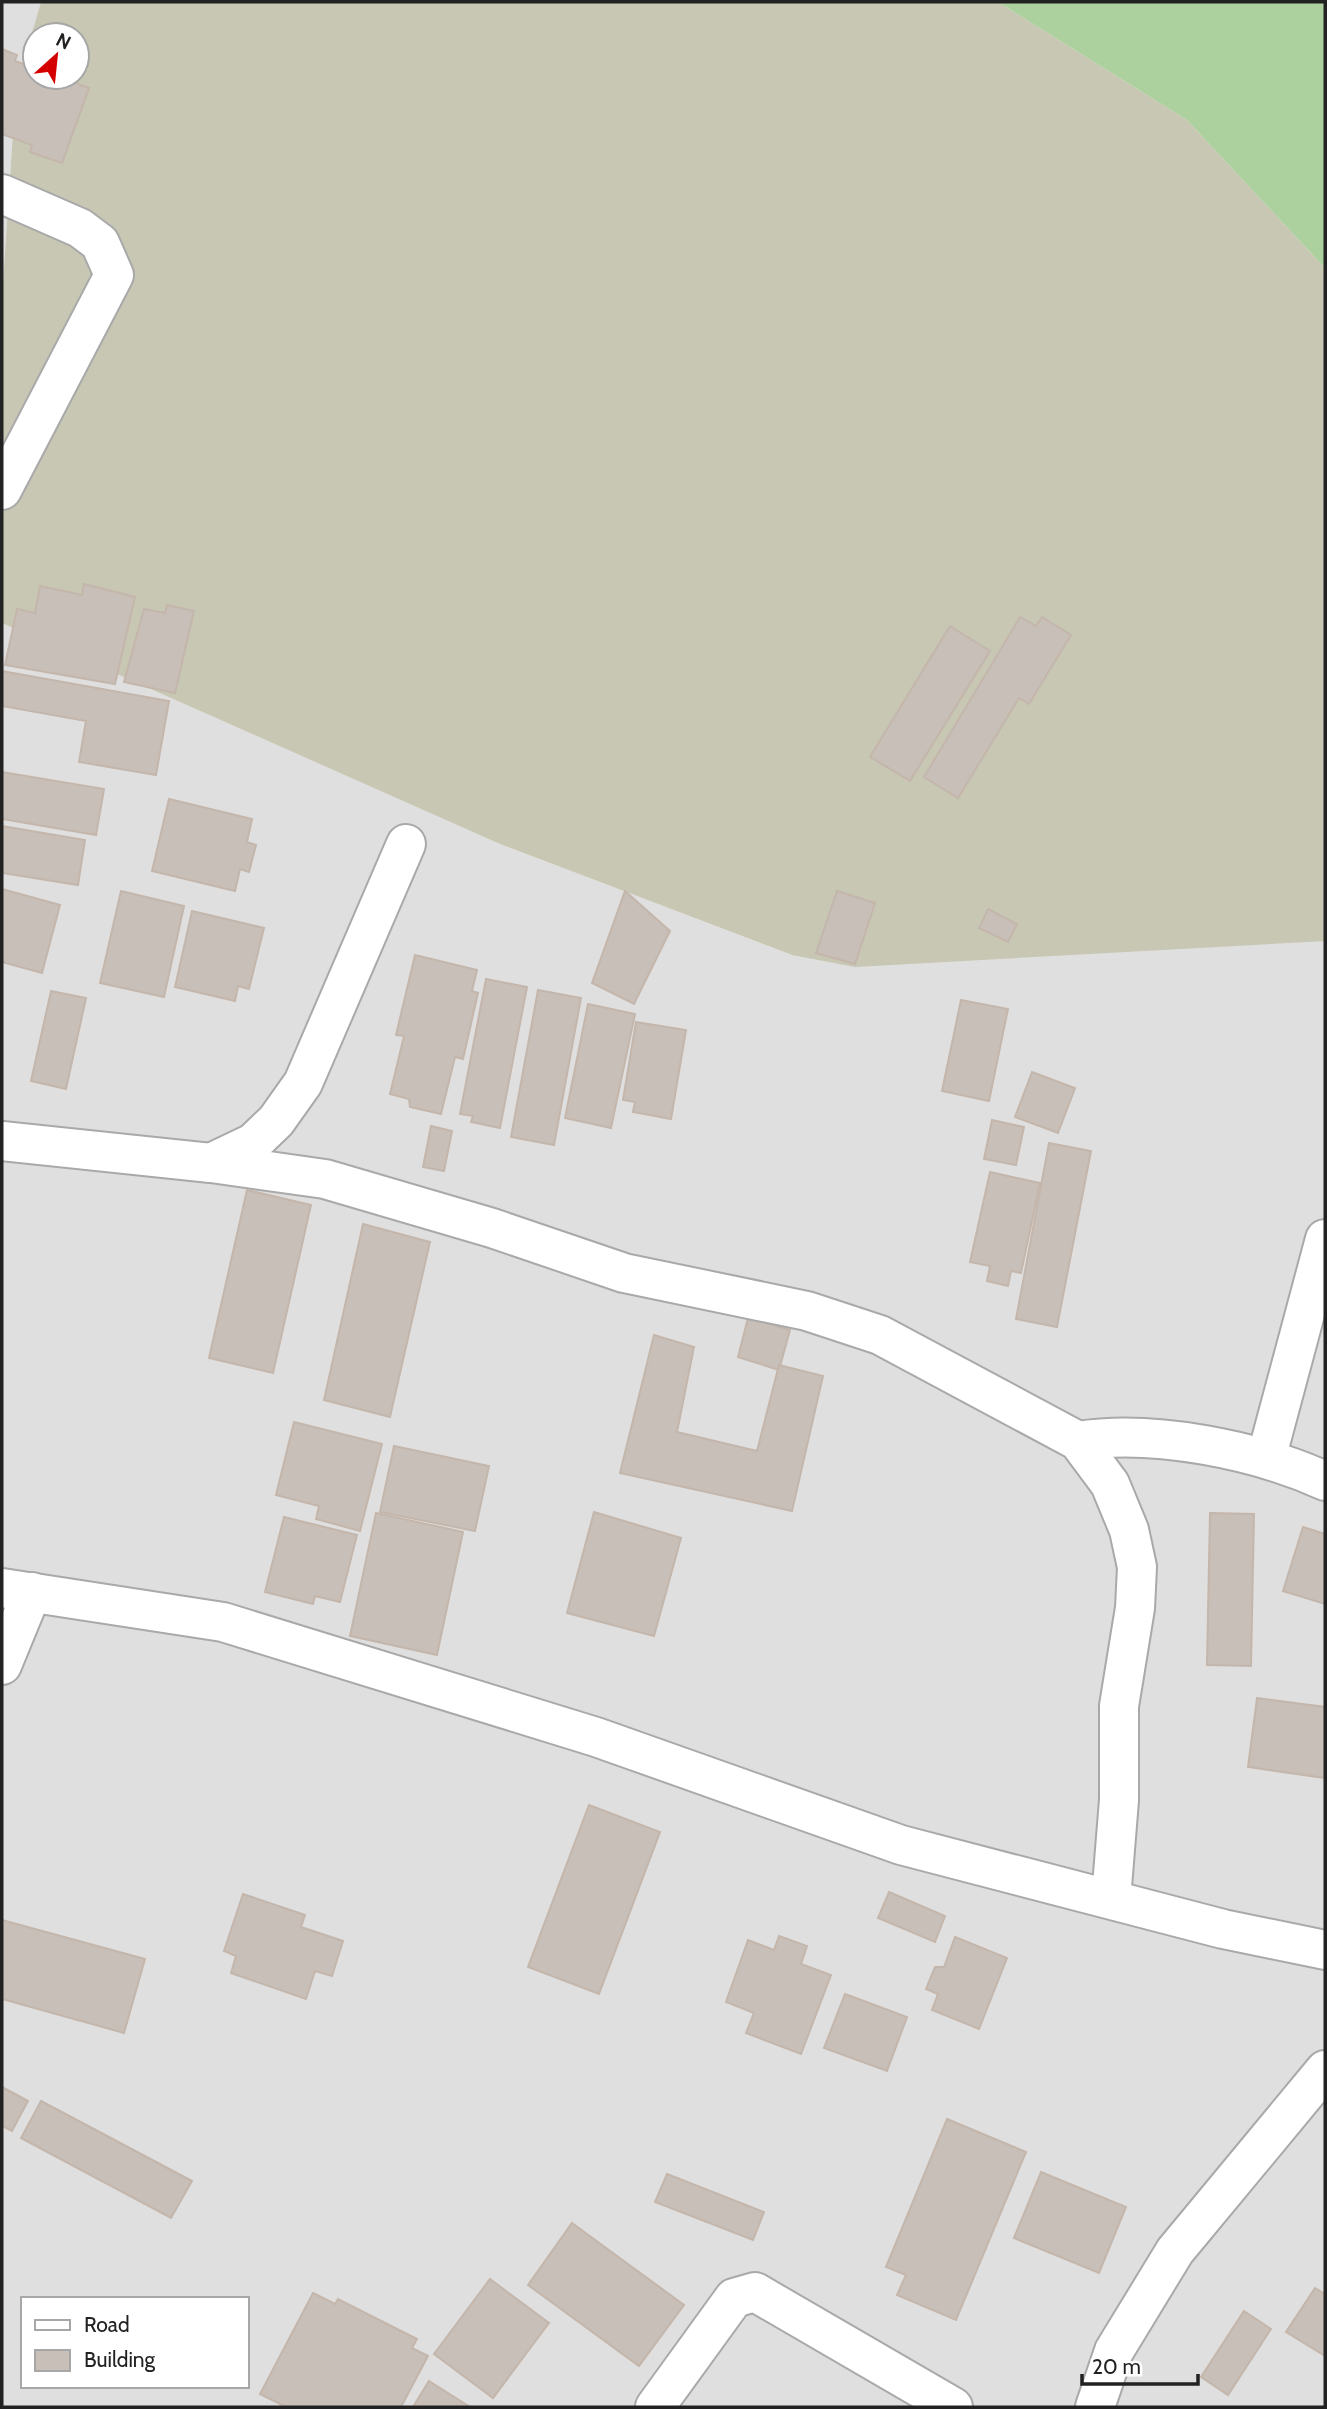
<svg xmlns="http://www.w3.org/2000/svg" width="1327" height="2409" font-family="Cabin,sans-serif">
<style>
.residential{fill:#e0dfdf;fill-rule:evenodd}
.construction{fill:#c7c7b4;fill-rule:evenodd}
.forest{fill:#add19e}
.building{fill:#c7bfb8;stroke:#c4b6ab;stroke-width:2}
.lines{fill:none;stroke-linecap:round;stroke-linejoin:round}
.minor-casing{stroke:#a9a9a9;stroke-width:42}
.minor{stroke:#fff;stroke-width:38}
</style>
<rect width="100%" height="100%" fill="#f2efe9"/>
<g class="residential">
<path d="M2 2H41L16 87 2 298Z"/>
<path d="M2 623 500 844 792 955 1325 935V2407H2ZM23 2299H247V2386H23Z"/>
</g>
<path class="construction" d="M41 2H998L1187 120 1325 268V941L855 967 792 955 500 844 2 623V298L16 87ZM35 35H77V77H35Z"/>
<path class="forest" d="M998 2H1325V268L1187 120Z"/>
<g class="building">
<path d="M2 49 17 55 15 61 35 68V77H60L89 88 62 163 30 152 32 145 2 134Z"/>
<path d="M84 584 135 597 115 684 5 665 17 609 35 613 40 586 82 595Z"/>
<path d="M167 605 194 611 175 693 124 682 144 609 165 613Z"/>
<path d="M1020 617 1036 626 1042 617 1071 635 1029 704 1019 698 958 798 924 777Z"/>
<path d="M950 626 990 651 910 781 870 757Z"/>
<path d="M2 671 169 701 156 775 79 762 86 721 2 706Z"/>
<path d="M2 772 104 789 96 835 2 819Z"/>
<path d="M169 799 252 819 247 842 256 845 249 872 240 869 235 891 152 871Z"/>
<path d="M2 826 85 840 78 885 2 873Z"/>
<path d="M2 889 60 905 42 973 2 962Z"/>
<path d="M121 891 184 906 164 997 100 983Z"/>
<path d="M625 891 670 931 634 1004 592 983Z"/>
<path d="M837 891 875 903 855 964 816 953Z"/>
<path d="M988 909 1017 924 1008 942 979 928Z"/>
<path d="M192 911 264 928 249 989 238 986 235 1001 175 987Z"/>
<path d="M415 955 477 970 472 991 478 993 463 1059 455 1057 441 1114 410 1107 409 1099 390 1094 404 1036 396 1035Z"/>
<path d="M486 979 527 987 500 1128 471 1122 473 1116 460 1114Z"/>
<path d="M538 990 581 998 554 1145 511 1137Z"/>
<path d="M51 991 86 998 66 1089 31 1081Z"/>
<path d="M961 1000 1008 1009 989 1101 942 1091Z"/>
<path d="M588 1004 635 1014 611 1128 565 1118Z"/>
<path d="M636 1022 686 1030 671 1119 633 1112 635 1102 623 1100Z"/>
<path d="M1032 1072 1075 1088 1058 1133 1015 1117Z"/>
<path d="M992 1120 1024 1127 1016 1165 984 1159Z"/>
<path d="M431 1126 452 1131 444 1171 423 1167Z"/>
<path d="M1049 1143 1091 1151 1057 1327 1016 1319Z"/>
<path d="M990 1172 1040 1183 1021 1273 1011 1271 1008 1286 987 1281 990 1266 970 1262Z"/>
<path d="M247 1190 311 1205 273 1373 209 1358Z"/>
<path d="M363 1224 430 1242 390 1417 324 1400Z"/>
<path d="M748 1318 790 1330 779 1370 738 1357Z"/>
<path d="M654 1335 694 1347 677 1432 757 1451 779 1365 823 1376 792 1511 620 1473Z"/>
<path d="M294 1422 382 1444 360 1531 316 1519 319 1506 276 1495Z"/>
<path d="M394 1446 489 1466 475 1531 380 1512Z"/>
<path d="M594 1512 681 1538 654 1636 567 1613Z"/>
<path d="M376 1513 463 1532 437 1655 350 1636Z"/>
<path d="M1210 1513 1254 1514 1251 1666 1207 1665Z"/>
<path d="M284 1517 357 1535 340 1602 315 1596 313 1604 265 1592Z"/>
<path d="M1303 1527 1325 1534V1604L1283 1591Z"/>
<path d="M1257 1698 1325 1707V1778L1248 1767Z"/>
<path d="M589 1805 660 1832 599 1994 528 1967Z"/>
<path d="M889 1892 945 1916 935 1942 878 1918Z"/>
<path d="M243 1894 305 1915 301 1927 343 1941 332 1976 315 1971 306 1999 231 1973 236 1956 224 1951Z"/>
<path d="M2 1920 145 1959 124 2033 2 1999Z"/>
<path d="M779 1936 807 1946 801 1964 831 1975 801 2054 746 2033 754 2013 726 2002 748 1940 774 1950Z"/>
<path d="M955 1937 1007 1958 979 2029 932 2010 938 1994 926 1989 935 1967H944Z"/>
<path d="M845 1994 907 2017 887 2071 824 2048Z"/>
<path d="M2 2087 28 2101 12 2131 2 2126Z"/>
<path d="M41 2101 192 2181 171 2218 21 2138Z"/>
<path d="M947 2119 1026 2152 956 2320 897 2295 906 2275 886 2267Z"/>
<path d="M1041 2172 1126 2207 1099 2273 1014 2238Z"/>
<path d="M667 2174 764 2212 753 2240 655 2202Z"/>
<path d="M572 2223 684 2305 639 2366 528 2285Z"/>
<path d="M490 2279 549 2323 493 2398 434 2354Z"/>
<path d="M1315 2288 1325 2294V2356L1286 2332Z"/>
<path d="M313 2293 335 2304 338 2299 417 2339 412 2348 428 2356 401 2407H286L260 2394Z"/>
<path d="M1244 2311 1271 2329 1228 2395 1201 2377Z"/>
<path d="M429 2381 470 2407H413Z"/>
</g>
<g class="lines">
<g class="minor-casing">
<g id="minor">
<path d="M2 194 80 228 100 243 114 275 2 490"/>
<path d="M2 1141 211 1163 325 1179 492 1228 624 1273 807 1311 880 1335 1078 1441 1110 1484 1129 1530 1137 1567 1135 1608 1119 1706V1800L1111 1899"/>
<path d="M211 1163 253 1143 276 1121 303 1083 406 844"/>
<path d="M1078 1441C1153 1429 1257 1450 1325 1481"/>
<path d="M1266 1459 1325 1239"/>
<path d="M2 1588 223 1622 596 1737 901 1845 1223 1929 1325 1950"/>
<path d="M2 1665 32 1592"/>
<path d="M655 2407 734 2298 755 2292 953 2407"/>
<path d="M1095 2407 1114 2351 1175 2251 1325 2070"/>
</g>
</g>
<use href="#minor" class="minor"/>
</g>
<rect width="1327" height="2409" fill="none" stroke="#222222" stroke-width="7"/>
<rect x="21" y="2297" width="228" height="91" fill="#ffffff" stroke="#a7a7a7" stroke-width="2"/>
<rect x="35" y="2320" width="35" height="10" fill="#ffffff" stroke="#a7a7a7" stroke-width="2"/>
<text x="84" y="2332" font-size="21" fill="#222222">Road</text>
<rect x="35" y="2350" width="35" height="21" fill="#c7bfb8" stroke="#a7a7a7" stroke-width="2"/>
<text x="84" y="2367" font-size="21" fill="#222222">Building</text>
<g transform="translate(56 56) rotate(27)"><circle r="33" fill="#ffffff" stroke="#a7a7a7" stroke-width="2"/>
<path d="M0-5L12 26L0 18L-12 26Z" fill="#d40000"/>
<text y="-10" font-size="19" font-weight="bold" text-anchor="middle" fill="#222222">N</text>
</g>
<path d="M1082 2374v10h116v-10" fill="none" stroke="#222222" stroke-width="3.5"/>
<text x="1092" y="2374" font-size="21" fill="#222222" stroke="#ffffff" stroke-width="5" paint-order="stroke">20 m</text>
</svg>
